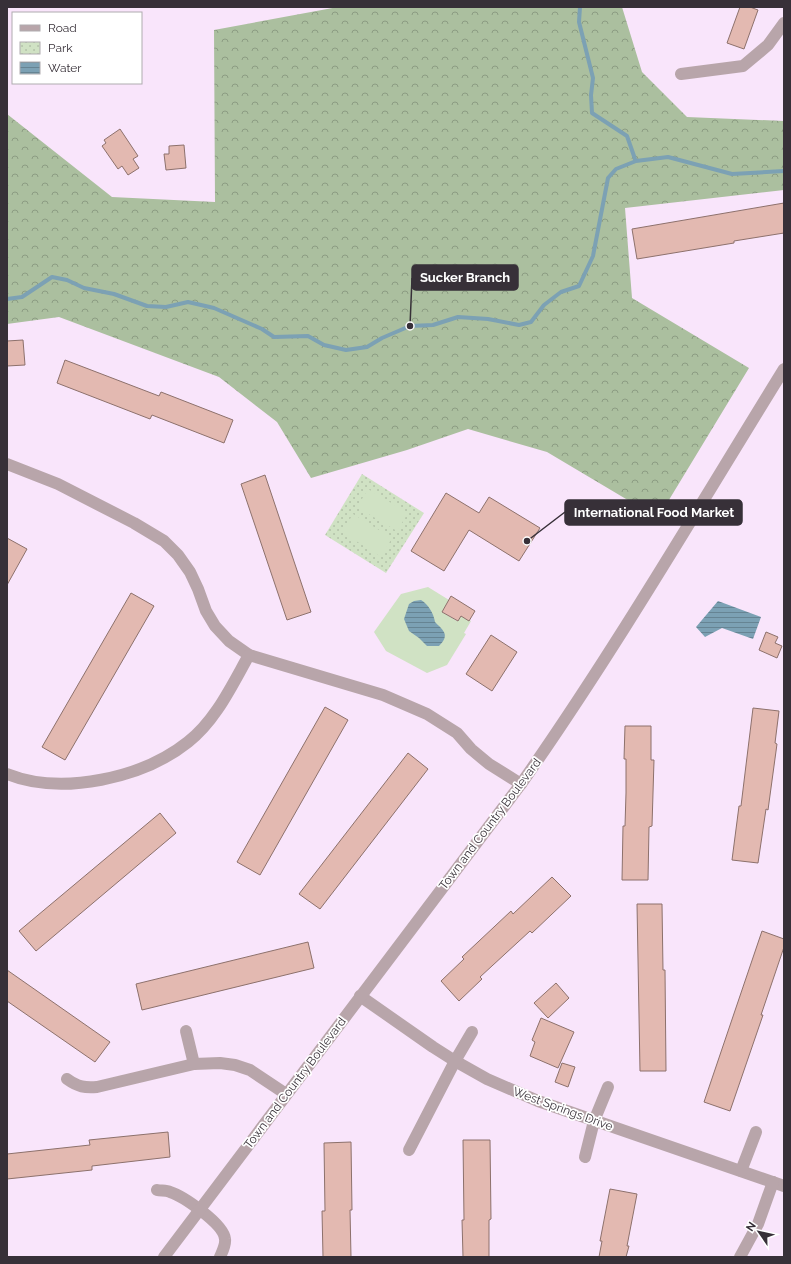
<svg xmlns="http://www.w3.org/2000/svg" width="791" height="1264" font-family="Raleway,sans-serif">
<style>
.forest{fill:url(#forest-crowns)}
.park{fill:url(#park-dots)}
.pitch{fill:#d0e2c4}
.water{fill:url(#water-rules)}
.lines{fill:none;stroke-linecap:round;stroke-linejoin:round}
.stream{stroke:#7ca1b4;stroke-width:4}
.building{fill:#e3b9b1;stroke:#8d716c}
.minor{stroke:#b8a5aa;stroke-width:12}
.labels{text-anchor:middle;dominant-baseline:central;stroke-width:3.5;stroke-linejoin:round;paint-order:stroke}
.street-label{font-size:12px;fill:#373038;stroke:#fff}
.leader{fill:none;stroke:#373038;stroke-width:1.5}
.callout-dot{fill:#373038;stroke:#fff;stroke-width:1.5}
.callout{fill:#373038;stroke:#373038;stroke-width:1.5}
.callout-label{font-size:13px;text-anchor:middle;font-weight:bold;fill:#fff}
</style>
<defs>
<pattern id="forest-crowns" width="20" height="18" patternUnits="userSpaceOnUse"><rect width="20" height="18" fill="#abbf9f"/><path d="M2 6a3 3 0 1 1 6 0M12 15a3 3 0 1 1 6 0" fill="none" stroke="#8c9c83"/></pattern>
<pattern id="park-dots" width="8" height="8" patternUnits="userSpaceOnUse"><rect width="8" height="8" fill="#d0e2c4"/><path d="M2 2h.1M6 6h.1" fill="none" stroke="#b3c2a9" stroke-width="1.8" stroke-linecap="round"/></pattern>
<pattern id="water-rules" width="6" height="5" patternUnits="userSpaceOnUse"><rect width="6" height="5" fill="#7ca1b4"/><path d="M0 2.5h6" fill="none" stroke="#668493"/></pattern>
</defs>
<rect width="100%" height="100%" fill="#f9e5fb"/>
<path class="forest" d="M338 7H622L642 72 687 117 784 121V190L625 208 632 298 749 368 658 518 547 452 468 429 407 450 311 478 277 422 219 377 59 317 7 324V114L112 197 215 202 214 30Z"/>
<path class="park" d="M362 474 424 513 386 573 325 535Z"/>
<g class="pitch">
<path d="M368 489 408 513 397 531 357 507Z"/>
<path d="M353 514 392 538 381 557 342 532Z"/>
<path d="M428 587 449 600 442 612 457 621 461 616 471 621 464 633 466 634 447 665 427 673 386 651 374 632 401 594Z"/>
</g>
<g class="water">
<path d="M421 600C428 604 434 614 435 622 444 631 450 635 439 646H427L419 638 409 631 404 619 409 604 414 601Z"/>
<path d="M718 601 761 617 753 639 722 628 705 637 696 627Z"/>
</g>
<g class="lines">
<g class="stream">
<path d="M580 7 579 22 593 78 591 95 592 113 627 136 635 159"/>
<path d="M7 299 22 297 52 277 67 280 84 288 114 294 147 306 166 307 188 302 214 308 262 329 274 337 308 336 324 345 346 350 367 347 382 338 410 326 433 325 458 317 488 319 519 325 531 322 544 305 561 292 579 286 593 256 608 178 616 169 636 161 668 157 732 174 784 171"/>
</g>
</g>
<g class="building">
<path d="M740 7H750L758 10 744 49 727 43Z"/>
<path d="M120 129 138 156 133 159 139 168 128 175 122 166 118 169 102 146 106 143 104 140Z"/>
<path d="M184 145 186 168 166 170 164 154H169V146Z"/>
<path d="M784 203V233L734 241V243L637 259 632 229Z"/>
<path d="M23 340 25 365 7 366V341Z"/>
<path d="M65 360 159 396 161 392 233 420 224 443 152 415 150 419 57 383Z"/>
<path d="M265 475 311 612 287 620 241 484Z"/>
<path d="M446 493 479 513 489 497 540 528 519 561 469 530 444 571 411 551Z"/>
<path d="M7 538 27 549 7 585Z"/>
<path d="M131 593 154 606 65 760 42 747Z"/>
<path d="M451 596 475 611 469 621 461 616 458 621 442 612Z"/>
<path d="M766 632 778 637 775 643 782 646 777 658 759 650Z"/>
<path d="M491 635 517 652 492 691 466 674Z"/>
<path d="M325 707 348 720 260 875 237 862Z"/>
<path d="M753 708 779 711 775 743 777 744 768 810 766 809 758 863 732 860 739 806H741Z"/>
<path d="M625 726H651V760H654L652 826 649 827 648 880H622L623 826H625L626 793V759H624Z"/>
<path d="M408 753 428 769 320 909 299 894Z"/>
<path d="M160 813 176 833 36 951 19 931Z"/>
<path d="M552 877 571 896 532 933 530 931 480 977 482 979 459 1001 441 981 464 959 462 957 511 911 513 914Z"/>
<path d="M637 904H662L663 970H665L666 1071H640Z"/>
<path d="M762 931 784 939V947L761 1015H763L730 1111 704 1102Z"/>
<path d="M308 942 314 968 142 1010 136 984Z"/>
<path d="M7 970 110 1042 95 1062 7 1001Z"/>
<path d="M556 983 569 998 548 1018 534 1003Z"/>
<path d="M541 1018 574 1032 558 1068 530 1056 535 1042 532 1040Z"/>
<path d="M562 1063 575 1067 568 1087 555 1082Z"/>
<path d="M168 1132 170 1157 92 1166V1170L7 1179V1154L90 1145 89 1140Z"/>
<path d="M463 1140H490L491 1219 489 1220V1257H463L462 1220H464Z"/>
<path d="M351 1142 352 1210H350L351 1257H323L322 1211H325L324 1143Z"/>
<path d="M610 1189 637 1194 627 1246H629L626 1257H599L602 1241H600Z"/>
</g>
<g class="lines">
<g class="minor">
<path d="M681 74 743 66 768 45 784 23"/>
<path d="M7 464 58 484 134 523 164 541 178 555 190 572 198 589 206 611 215 626 229 641 249 655 383 695 427 714 457 733 471 749 489 764 521 784"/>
<path d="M7 774C62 796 143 778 188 742 216 720 232 685 249 655"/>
<path d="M360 996 433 1047 455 1061 487 1079 538 1101 784 1186"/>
<path d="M186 1031 194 1064"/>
<path d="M67 1079C78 1087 85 1088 97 1087L194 1064 220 1063 235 1065 250 1070 286 1094"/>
<path d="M409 1150 455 1061 472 1032"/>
<path d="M585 1157 594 1121 608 1087"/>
<path d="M741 1171 756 1132"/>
<path d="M157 1190C161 1191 166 1190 170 1192 183 1196 224 1224 225 1239 226 1245 222 1252 220 1257"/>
<path d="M164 1257 521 784C615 650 698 508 784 369"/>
<path d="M740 1257 758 1224 773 1182"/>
</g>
</g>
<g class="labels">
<g class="street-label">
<text transform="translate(490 824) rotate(-53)">Town and Country Boulevard</text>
<text transform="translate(295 1083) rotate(-53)">Town and Country Boulevard</text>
<text transform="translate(563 1109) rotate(20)">West Springs Drive</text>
</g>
</g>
<path class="leader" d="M410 326L412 278M527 541L565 512"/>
<g class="callout-dot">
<circle cx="410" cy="326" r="4"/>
<circle cx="527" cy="541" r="4"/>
</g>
<g class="callout">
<rect x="412" y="265" width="106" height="25" rx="4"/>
<rect x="565" y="500" width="177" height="25" rx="4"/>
</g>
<g class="callout-label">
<text x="465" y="282">Sucker Branch</text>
<text x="654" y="517">International Food Market</text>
</g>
<rect width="791" height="1264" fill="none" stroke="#373038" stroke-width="16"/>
<rect x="12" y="12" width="130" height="72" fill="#ffffff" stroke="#afacaf"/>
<rect x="20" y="25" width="20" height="6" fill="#b8a5aa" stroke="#afacaf"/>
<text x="48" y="32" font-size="12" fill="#373038">Road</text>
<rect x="20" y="42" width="20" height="12" fill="url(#park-dots)" stroke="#afacaf"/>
<text x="48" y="52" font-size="12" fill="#373038">Park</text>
<rect x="20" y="62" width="20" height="12" fill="url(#water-rules)" stroke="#afacaf"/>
<text x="48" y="72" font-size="12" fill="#373038">Water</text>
<g transform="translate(759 1232) rotate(304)" stroke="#ffffff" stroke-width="3" paint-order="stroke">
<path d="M0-3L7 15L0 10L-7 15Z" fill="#373038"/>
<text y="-6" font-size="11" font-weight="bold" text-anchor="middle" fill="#373038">N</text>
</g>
</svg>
